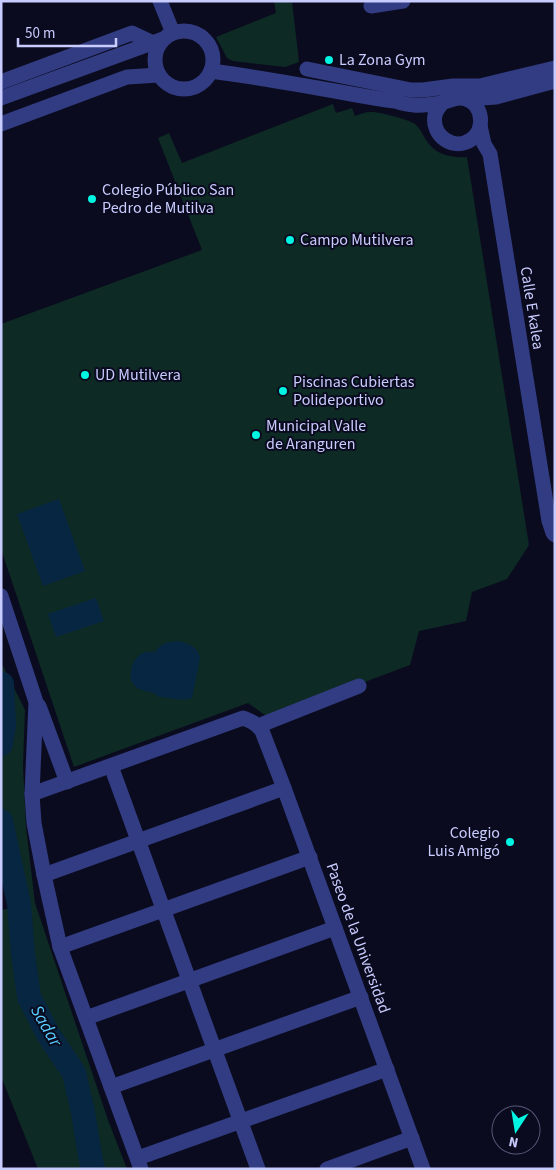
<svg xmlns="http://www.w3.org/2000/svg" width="556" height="1170" font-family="'Source Sans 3',sans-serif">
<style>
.green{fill:#0d2a24}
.water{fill:#072642}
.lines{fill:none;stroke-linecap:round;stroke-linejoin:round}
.river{stroke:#072642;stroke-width:24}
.minor{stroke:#323c82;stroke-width:15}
.poi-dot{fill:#00f4e2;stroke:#0b0b1f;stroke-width:2}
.labels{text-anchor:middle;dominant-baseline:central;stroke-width:4;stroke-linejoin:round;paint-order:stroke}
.poi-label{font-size:16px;fill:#c9ccff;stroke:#0b0b1f;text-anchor:start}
.street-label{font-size:16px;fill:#c9ccff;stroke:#0b0b1f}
.water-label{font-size:18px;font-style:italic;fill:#57ceff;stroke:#0b0b1f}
</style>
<rect width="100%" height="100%" fill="#0b0b1f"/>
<g class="green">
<path d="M274 1H292L299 62 285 67 233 61 227 58 216 37 276 13Z"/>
<path d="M333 104 336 113 352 108 355 116C360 114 366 112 370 112 377 111 410 120 415 124 420 128 423 135 426 140 435 155 451 158 467 157L529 545 507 579 472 592 466 621 419 631 410 665 269 718 248 703 74 767 1 549V324L202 250 158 138 169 133 182 163Z"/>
<path d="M1 662 25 710 23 766 26 827 35 903 108 1120 127 1169H38L1 1076V910L11 908 1 852Z"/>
</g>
<g class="water">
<path d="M59 499 85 571 43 586 17 514Z"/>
<path d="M96 598 104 621 56 637 48 614Z"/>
<path d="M179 641C189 644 198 647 200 658L192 698C184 702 169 697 159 697 153 690 142 693 135 686 126 677 132 658 143 653 146 651 152 652 155 652 161 643 168 642 179 641Z"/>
</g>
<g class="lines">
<g class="river">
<path d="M1 684H2L4 725 1 744"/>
<path d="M1 821 19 904 23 954 29 997 48 1034 74 1073 83 1112 90 1156 93 1169"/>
</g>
<g class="minor">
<path d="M160 1 173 33"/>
<path d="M371 6 403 1"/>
<circle cx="184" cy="60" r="29"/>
<path d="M307 69 411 90H423L453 86H480L555 68"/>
<path d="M211 71C256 77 301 85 346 93 362 96 379 99 395 101 401 103 407 105 414 105 421 106 436 104 444 102 452 100 457 96 466 99 482 104 486 128 472 139 454 152 431 136 435 115 436 110 440 106 443 102"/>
<path d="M1 82 132 33 151 42"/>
<path d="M1 98 163 39"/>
<path d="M467 99 496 97 555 81"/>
<path d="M1 124 127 77 159 75"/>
<path d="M480 126 484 144 490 154 549 521 553 533 555 535"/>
<path d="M1 596 36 702 32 794 34 823 44 875 60 947 141 1169"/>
<path d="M39 706 67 782"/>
<path d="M258 726 359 686"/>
<path d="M111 766 258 1169"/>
<path d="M32 794 243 718C251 721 256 723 262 731L284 788 423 1169"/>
<path d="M44 875 284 788"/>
<path d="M60 947 310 857"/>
<path d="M86 1018 335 928"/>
<path d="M111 1087 361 997"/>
<path d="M138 1158 387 1069"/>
<path d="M327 1169 412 1138"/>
</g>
</g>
<g class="poi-dot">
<circle cx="329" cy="60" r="5"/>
<circle cx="92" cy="199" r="5"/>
<circle cx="290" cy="240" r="5"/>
<circle cx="85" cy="375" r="5"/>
<circle cx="283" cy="391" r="5"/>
<circle cx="256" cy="435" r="5"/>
<circle cx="510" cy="842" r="5"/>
</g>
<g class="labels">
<g class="poi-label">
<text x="339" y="60">La Zona Gym</text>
<text x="102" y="190">Colegio Público San<tspan x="102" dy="18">Pedro de Mutilva</tspan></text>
<text x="300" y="240">Campo Mutilvera</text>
<text x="95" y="375">UD Mutilvera</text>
<text x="293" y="382">Piscinas Cubiertas<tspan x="293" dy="18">Polideportivo</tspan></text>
<text x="266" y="426">Municipal Valle<tspan x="266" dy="18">de Aranguren</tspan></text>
<text x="500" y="833" text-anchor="end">Colegio<tspan x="500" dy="18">Luis Amigó</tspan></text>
</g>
<g class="street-label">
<text transform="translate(532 308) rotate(81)">Calle E kalea</text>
<text transform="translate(358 938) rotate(70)">Paseo de la Universidad</text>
</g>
<g class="water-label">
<text transform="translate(46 1026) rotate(60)">Sadar</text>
</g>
</g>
<rect width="556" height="1170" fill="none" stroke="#c9ccff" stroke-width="5"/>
<g transform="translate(516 1130) rotate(192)"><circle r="24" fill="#0b0b1f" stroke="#575879"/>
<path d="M0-4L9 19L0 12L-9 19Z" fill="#00f4e2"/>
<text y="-8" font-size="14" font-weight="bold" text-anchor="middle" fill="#c9ccff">N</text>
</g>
<path d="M18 38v8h98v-8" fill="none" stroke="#c9ccff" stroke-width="2.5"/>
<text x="25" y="38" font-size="15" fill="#c9ccff" stroke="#0b0b1f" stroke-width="4" paint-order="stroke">50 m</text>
</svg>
